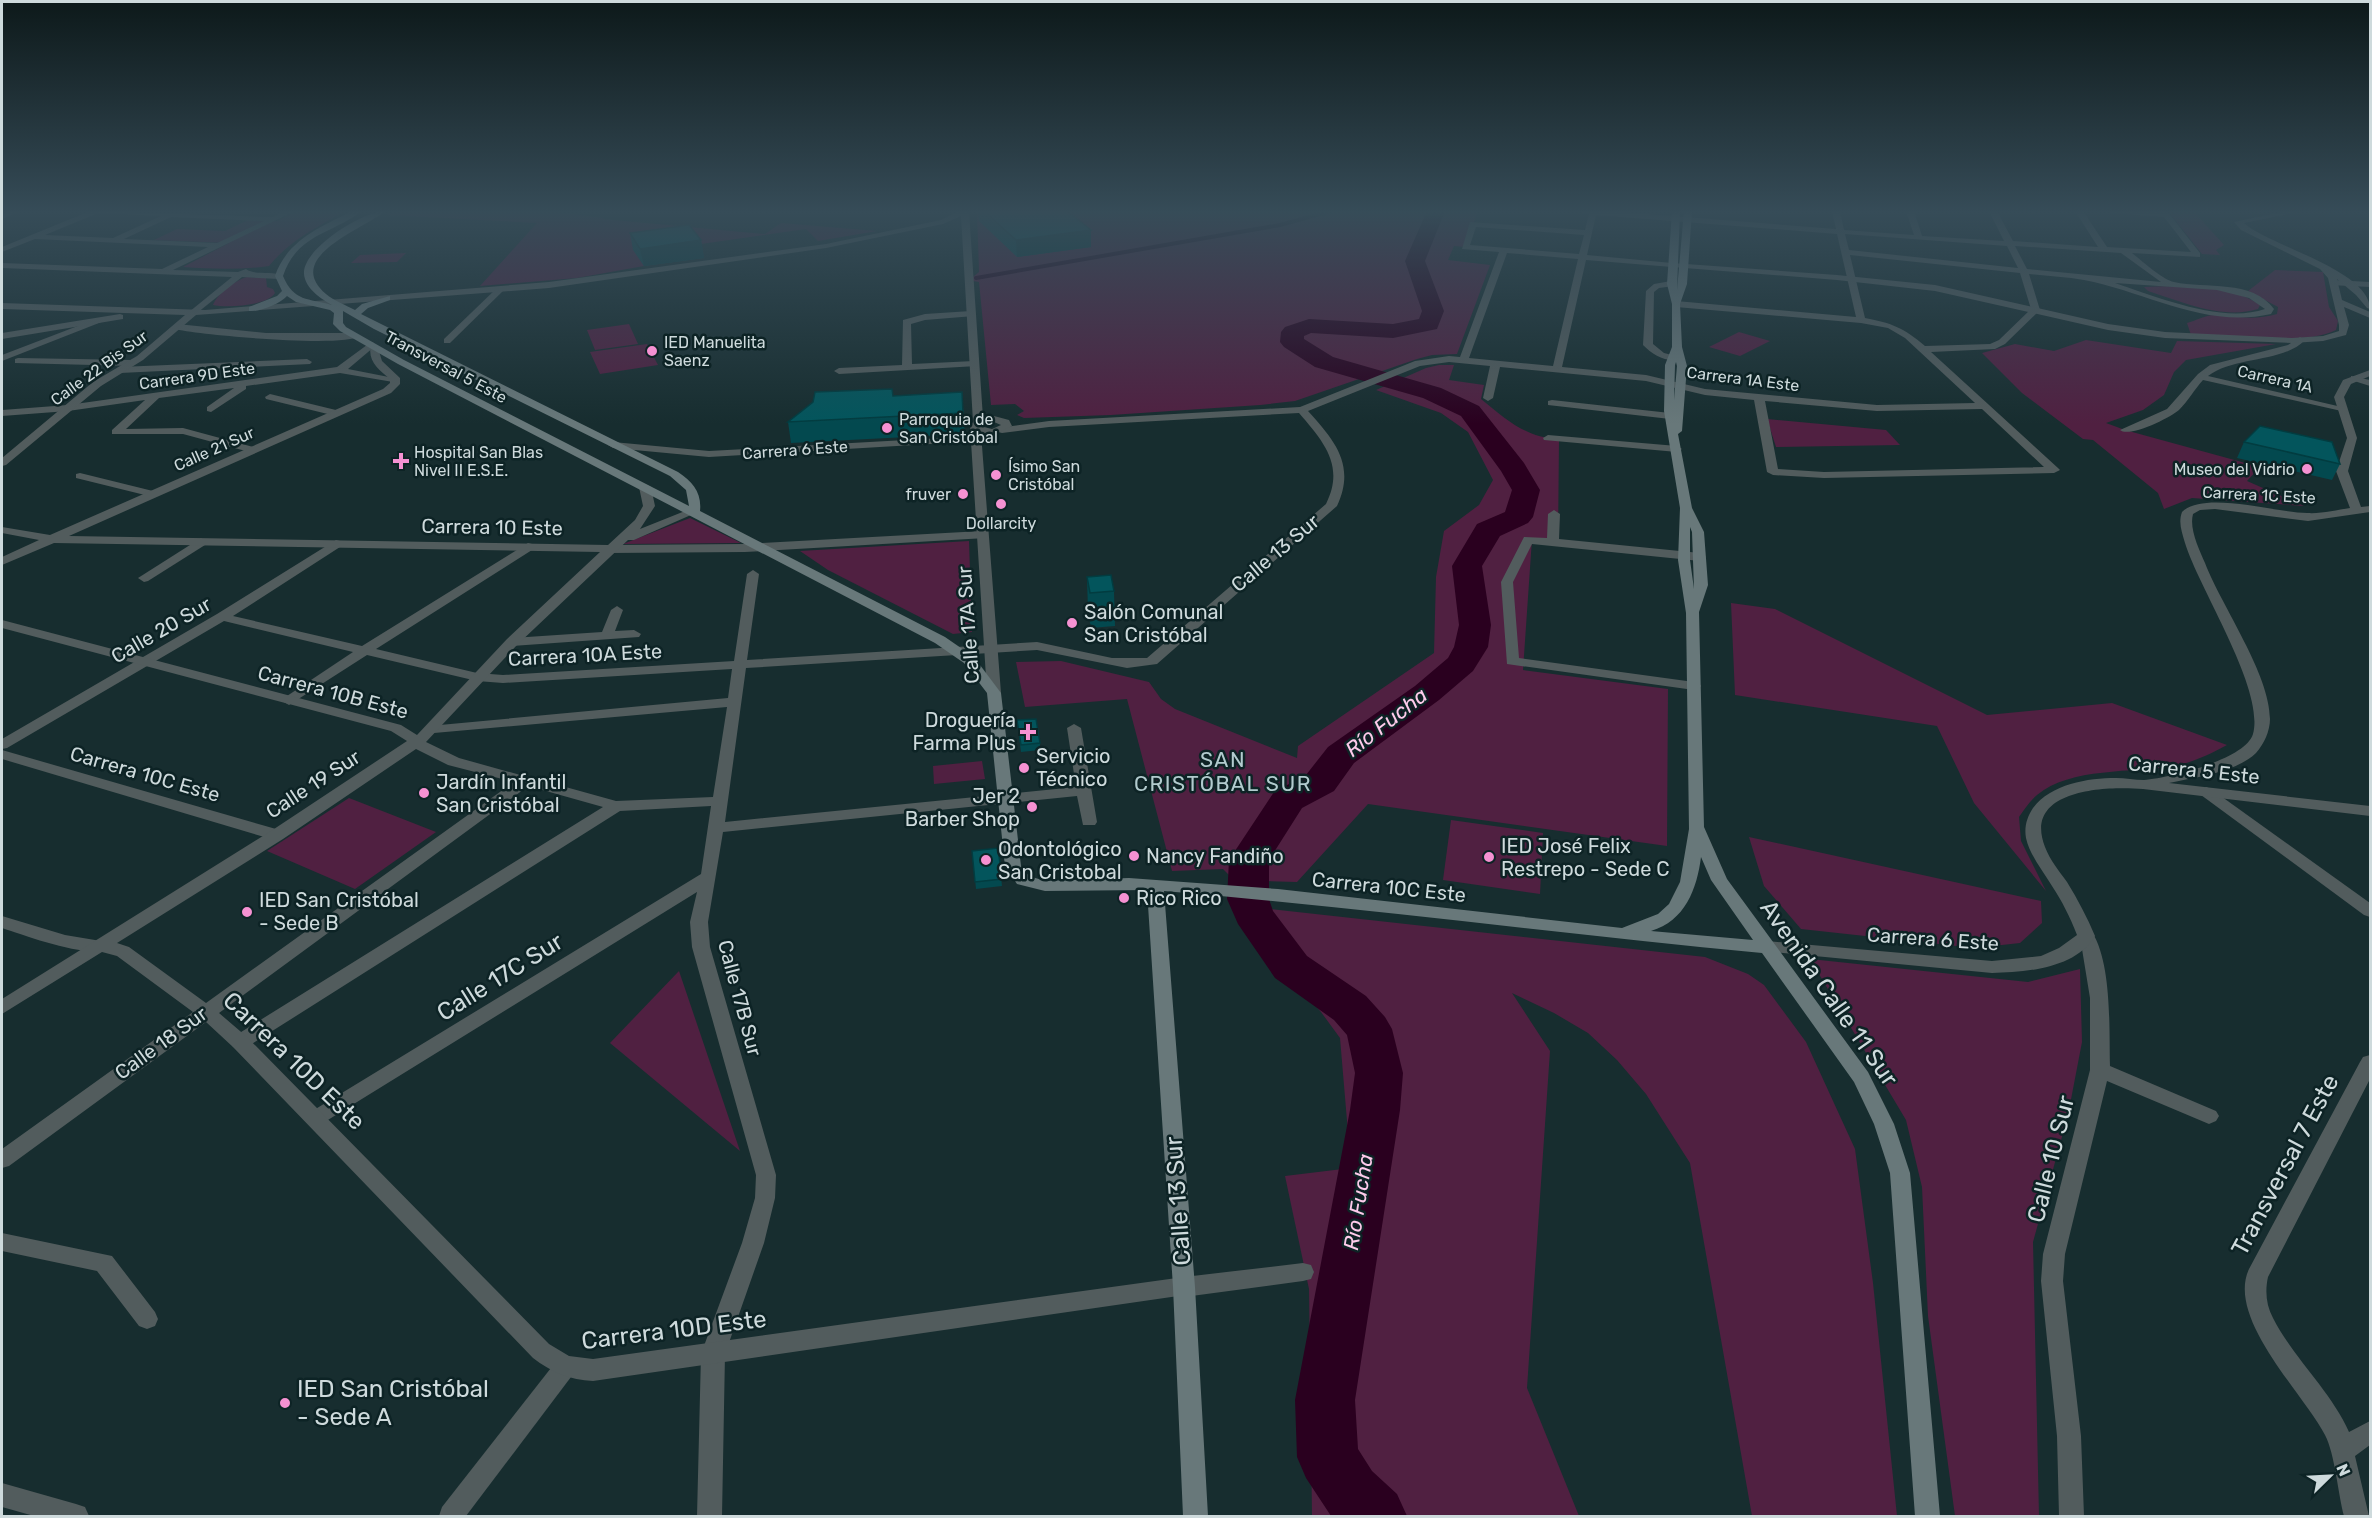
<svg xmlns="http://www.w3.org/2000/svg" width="2372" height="1518" font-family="Rubik,sans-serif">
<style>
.green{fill:#502041}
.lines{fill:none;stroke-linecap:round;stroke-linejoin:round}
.stream{stroke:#2a001f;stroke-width:4}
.river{fill:#2a001f;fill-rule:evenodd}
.minor{fill:#525c5d;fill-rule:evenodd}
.tertiary{fill:#525c5d;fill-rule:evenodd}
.secondary{fill:#68787a;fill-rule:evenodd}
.wall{fill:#03494f}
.shaded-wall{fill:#023c40}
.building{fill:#03555c;stroke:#023c40;stroke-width:1.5}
.poi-dot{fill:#f591d2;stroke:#0d2325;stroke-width:2}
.labels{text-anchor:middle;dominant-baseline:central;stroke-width:5;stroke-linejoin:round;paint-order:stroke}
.far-poi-label{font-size:16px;fill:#cedadc;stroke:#0d2325;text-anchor:start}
.far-street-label{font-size:16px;fill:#cedadc;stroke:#0d2325}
.street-label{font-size:20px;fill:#cedadc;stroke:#0d2325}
.poi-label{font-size:20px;fill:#cedadc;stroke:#0d2325;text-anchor:start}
.water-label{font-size:21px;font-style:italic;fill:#fecbeb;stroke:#0d2325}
.neighbourhood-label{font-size:21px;letter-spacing:1.5px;fill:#b2cbce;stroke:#0d2325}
.near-street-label{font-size:24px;fill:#cedadc;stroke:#0d2325}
.near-poi-label{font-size:24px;fill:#cedadc;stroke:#0d2325;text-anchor:start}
</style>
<rect width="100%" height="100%" fill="#172d2f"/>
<g class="green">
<path d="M297 211H346C317 227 290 240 269 266 240 270 212 269 183 267L229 243 154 240 177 229 225 231 248 220 277 221Z"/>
<path d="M394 211H549L604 218 603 219 765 234 781 223 877 231 818 241 806 229 694 245 634 250 644 266 577 278 480 286 537 223 387 215Z"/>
<path d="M977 211H1478L1465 247 1454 246 1448 260 1490 265 1457 354 1432 355 1417 359 1295 401 1260 405 1111 415 1024 418 1017 415 1024 411 1015 404 991 405 979 282 973 281V277L979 272Z"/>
<path d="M2168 211H2200L2195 213 2224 245 2216 250 2220 255 2202 254Z"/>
<path d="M406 253 397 262 351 263 360 255Z"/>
<path d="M2275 270 2323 272 2329 307 2338 321 2336 330C2306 346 2227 336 2191 335L2187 323C2195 321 2206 315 2214 315 2237 316 2253 321 2277 314L2278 307 2248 291Z"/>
<path d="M247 277 266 278 267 287 273 289 275 293C267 306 227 308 213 305 218 293 234 281 247 277Z"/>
<path d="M2144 287C2176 285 2234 285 2260 305L2258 309C2222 320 2183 302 2148 291Z"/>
<path d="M629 324 638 344 595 350 587 330Z"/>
<path d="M1739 332 1770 341 1740 356 1709 347Z"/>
<path d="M2086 340 2171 353 2177 341 2276 344 2186 360 2174 372 2164 395 2143 410 2106 423 2125 430 2260 467 2247 481 2304 506 2192 498 2164 509 2158 493 2093 440 2083 439 2022 393 1982 353 2015 344 2054 351Z"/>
<path d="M647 344 658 365 600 374 590 352Z"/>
<path d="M1439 365H1454L1449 380 1484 385 1481 399C1508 421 1524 436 1559 440L1558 541 1532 539 1523 670 1668 689 1667 846 1368 804 1297 882 1234 880 1223 869 1172 871 1127 699 1025 707 1016 662 1061 661 1149 682 1161 699 1175 709 1297 758 1298 746 1434 653 1436 577 1444 531 1479 505 1493 480 1468 432 1441 413 1376 390 1426 368Z"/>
<path d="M1767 419 1886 430 1900 445 1776 447Z"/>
<path d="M690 518 741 543 623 544Z"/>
<path d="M969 541 972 632 953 634 828 570 800 551Z"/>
<path d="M1731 603 1775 609 1987 715 2112 703 2227 745C2211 754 2193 762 2175 766 2133 773 2070 767 2037 795 2030 801 2024 810 2019 817L2021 841 2046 891 1974 803 1937 726 1735 695Z"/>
<path d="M982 761 985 779 934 784 933 766Z"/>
<path d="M349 798 436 832 355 889 267 851Z"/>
<path d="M1451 820 1543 833 1540 894 1443 880Z"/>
<path d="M1749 837 2041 901 2042 923 2020 943 1975 948 1801 929 1764 886Z"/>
<path d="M1242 906 1705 957 1748 974 1764 985 1806 1042 1855 1149 1873 1283 1897 1516H1752L1690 1163 1646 1094 1617 1060 1588 1033 1554 1013 1512 993 1550 1051 1527 1388 1579 1516H1312L1309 1289 1285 1176 1351 1168 1340 1038 1321 1012 1253 935Z"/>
<path d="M1810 959 2028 982 2080 969 2082 1042 2068 1115 2033 1242 2039 1516H1955L1928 1316 1922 1187 1906 1120Z"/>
<path d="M679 971 740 1151 610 1043Z"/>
</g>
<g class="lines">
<path class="stream" d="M976 278 1280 225 1331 211"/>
<path class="river" d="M1427 211H1445L1425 261 1444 311 1437 329 1393 338 1311 333 1304 336V339L1333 357 1441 388 1479 406 1524 463 1540 490 1533 517 1528 523 1500 536 1482 566 1491 625 1488 647 1473 671 1439 700 1354 763 1334 791 1302 808 1269 860V899L1273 911 1307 956 1366 996 1385 1017 1392 1029 1403 1073 1400 1110 1355 1400 1358 1449 1372 1471 1397 1494 1407 1516H1331L1306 1478 1297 1457 1295 1400 1350 1110 1355 1073 1347 1035 1334 1020 1275 978 1238 924 1227 899 1229 860 1274 792 1306 775 1328 747 1415 686 1448 658 1454 647 1459 625 1452 566 1477 524 1505 512 1512 490 1501 471 1461 416 1423 398 1315 367 1284 347 1280 342 1281 332 1285 327 1309 319 1393 324 1419 319 1422 311 1405 261Z"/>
<g class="minor">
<path d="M10 211H20L2 219V214Z"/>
<path d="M90 211 273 217 285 211H295L173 270 238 272 246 269C255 276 272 270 283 276L279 279 242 277 192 317 188 314 189 312 232 277 2 268V263L162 269 208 247 35 239 2 252V247ZM98 213 161 216 113 238 45 235ZM171 217 264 221 217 243 124 239Z"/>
<path d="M1576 211H1609L1836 229 1832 211H1840L1844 230 1914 235 1906 211H1914L1922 236 2004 241 1989 211H1997L2013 241 2098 247 2075 211H2083L2107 247 2191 252 2164 217 2111 213 2107 211H2167L2200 253V257L2132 253C2142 261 2163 280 2174 282 2206 289 2252 279 2274 309L2271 314C2205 329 2147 292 2084 280 2066 277 2047 276 2029 274L2040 310 2005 344 1995 349 1931 352 2058 468 2060 470 2054 473 1824 478 1773 475 1767 472 1754 400 1705 395 1646 381 1500 367 1493 398 1488 401 1483 398 1490 366 1449 362 1420 366 1308 411C1335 441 1356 465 1337 506L1157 664 1127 668 1037 650 746 668 725 822 1076 787 1067 728 1074 724 1081 728 1097 822 1095 825H1083L1077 796 723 832 708 922 710 947 776 1175 775 1198 764 1243 725 1354 722 1516H697L701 1354 742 1243 755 1198 756 1175 692 947 690 922 697 892 323 1123 316 1126 309 1123 306 1118 309 1113 701 874 711 806 620 811 247 1047 240 1049 233 1047 231 1042 233 1037 603 807 521 784 518 781 521 778 526 776 616 801 713 797 727 707 434 733 427 729 429 726 728 698 732 669 503 683 477 681 367 655 289 705 282 701 284 698 353 652 224 621 7 748 2 749V739L217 614 336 540 340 541V547L233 616 362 646 528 543 532 544V550L376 649 477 673 503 675 734 661 747 574 753 570 759 574 747 660 1037 642 1112 658H1147L1326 504C1345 466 1324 442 1299 413L1049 427 1002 433 998 432V428L1049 421 1300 407 1415 361 1449 356 1460 357 1499 252 1462 249 1470 222 1585 230 1589 214ZM1596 215 1837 234 1856 317 1676 301 1672 304 1676 307 1861 323 1888 328 1905 338 1975 403 1877 405 1705 389 1646 375 1562 367 1586 260 1672 267 1676 265 1672 263 1587 255ZM1476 227 1584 235 1579 254 1470 245ZM1845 234 2007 246 2018 268 1849 250ZM2015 246 2121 253 2161 282 2027 269ZM1507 253 1578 259 1553 366 1469 358ZM1850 255 2020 273 2031 309 1999 340 1990 344 1925 346C1904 328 1892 323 1865 318ZM2115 283 2217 290 2249 298 2265 309C2222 324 2157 297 2115 283ZM1765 401 1877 411 1982 409 2044 467 1824 472 1778 469Z"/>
<path d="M2333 280 2370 282V287L2330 285V281Z"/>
<path d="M1671 281 1674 282V286L1659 288 1654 292 1653 344 1664 353 1676 356V360C1663 361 1652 354 1643 345L1646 291 1654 284Z"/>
<path d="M498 287 505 289 450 343H444V339Z"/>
<path d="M971 311 975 314 974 316 925 320 911 324 912 364 974 361 977 362V366L839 374 834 371 839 368 902 365 903 320 925 314Z"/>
<path d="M96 319 104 321 2 361V355Z"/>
<path d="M177 324 266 333H355L360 336C343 348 200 335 174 329L172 327Z"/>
<path d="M2300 337 2305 340C2283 363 2235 356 2208 376L2346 408V412L2203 380C2194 390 2188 401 2179 410 2170 418 2129 438 2120 430L2167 409 2198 374 2210 365 2288 345Z"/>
<path d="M371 342 374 343V347L348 369 399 379V383L340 373 246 386V389L211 412 207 411V407L234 388 159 398 126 429 183 428 257 448V452L253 453 183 434H112V430L145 400 68 411 2 416V410L68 405 337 367Z"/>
<path d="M18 358 132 360 137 363 132 366 15 363V359Z"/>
<path d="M307 359 312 362 310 364 120 373 115 370 120 367Z"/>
<path d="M2351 376 2370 380V386L2351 380Z"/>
<path d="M270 394 340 411 341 413 336 416 266 399 265 397Z"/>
<path d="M1552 400 1670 413 1675 416 1670 419 1548 405V401Z"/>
<path d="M1548 435 1677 446 1682 449 1677 452 1544 440 1543 438Z"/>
<path d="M977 436 982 439 981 441 709 457 613 448 608 445 613 442 709 451Z"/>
<path d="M80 473 157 492 159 494 153 497 76 478V474Z"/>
<path d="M1554 510 1560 514 1559 539 1700 553 1706 557 1700 561 1532 544 1513 582 1519 658 1694 682 1699 683 1701 686 1699 689 1694 690 1507 664 1501 582 1524 537 1547 538 1548 514Z"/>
<path d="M982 531 986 532V538L745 552 609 553 603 549 609 545 745 544Z"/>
<path d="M201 538 207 542 205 545 148 581 144 582 138 578Z"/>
<path d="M617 606 623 610 615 631 634 630 641 634 639 637 512 646 505 642 512 638 602 632 611 610Z"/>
<path d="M2 750 283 831 285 835 277 840 271 839 2 759Z"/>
<path d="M2206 787 2211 789 2370 903V917L2364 915 2201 795 2198 792Z"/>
<path d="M2 916 65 935 107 942 110 946 107 950C82 957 27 936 2 928Z"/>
<path d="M2086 930 2092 932C2112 964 2109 1028 2110 1066L2216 1111 2219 1116 2216 1121 2209 1124 2107 1081 2065 1254 2063 1281 2081 1436 2084 1516H2059L2057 1436 2041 1281 2043 1254 2090 1070V998L2082 949 2077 936 2080 932Z"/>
<path d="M2370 1055V1079L2268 1277C2265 1291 2266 1305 2273 1318 2294 1359 2330 1390 2349 1432L2370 1421V1445L2355 1456 2369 1516H2344C2338 1494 2335 1454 2325 1435 2303 1393 2226 1318 2249 1269L2360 1062 2363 1057Z"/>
<path d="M2 1233 112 1256 155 1312 158 1319 155 1326 147 1329 139 1326 97 1271 2 1251Z"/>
<path d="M1303 1263 1311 1265 1314 1272 1311 1279 1303 1281 1184 1297 1176 1294 1173 1287 1176 1280 1184 1277Z"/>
<path d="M566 1355 574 1359 578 1366 574 1373 466 1516H439L442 1507 558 1359Z"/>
<path d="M2 1483 76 1504 85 1507 89 1516H34L2 1507Z"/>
</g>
<g class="tertiary">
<path d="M959 211H969L983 418 994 416 1009 420 1012 426 993 435 981 433 1001 693 999 696H989L987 693 970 426 973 422 961 216 943 224 826 248 549 288 196 315 143 360 101 386 6 465 2 466V458L93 382 137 356 185 315 2 309V303L205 310 549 282 826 244 941 220ZM994 422 1001 425 992 429 980 426Z"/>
<path d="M2286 211H2302L2244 223C2267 245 2370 270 2370 309L2367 308 2356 295 2337 279 2342 300 2370 312V318L2344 307 2349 325 2346 335 2323 341 2292 343 2165 338 2108 330 1935 291 1837 280 1672 267 1668 265 1672 263 1837 275 1935 285 2108 324 2165 332 2292 338 2323 336 2339 331V325L2328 278 2320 269 2241 230 2234 222Z"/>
<path d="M120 314 123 315V319L2 339V333Z"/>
<path d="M371 345H377L382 361 400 378V384L391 393 69 536 608 545 635 520 643 506 639 487 641 485 645 484 651 487 655 506 640 529 690 509H698L700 511 634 540H628L517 645 426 742 459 758 531 778 534 781 531 784 219 1013 247 1037 549 1344 569 1356 593 1359 1184 1277 1192 1280 1195 1287 1192 1294 593 1381C570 1380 551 1372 533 1358L233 1047 206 1022 9 1166 2 1168V1149L193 1012 117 956 102 952 2 1014V999L271 831 407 741 391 731 2 628V620L401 725 417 735 507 639 600 552 54 543 2 565V557L39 540 2 533V527L50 535 383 389 390 383V379C379 370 367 361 371 345ZM416 749 448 765 514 782 206 1003 129 947 117 943 283 839Z"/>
<path d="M2370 370V376L2351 384 2344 397 2357 438 2348 471 2361 507 2370 506V512L2308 521 2215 509 2200 510 2193 514C2189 529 2199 549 2205 563 2222 607 2270 674 2270 719 2270 731 2264 744 2256 753 2235 773 2196 777 2169 783L2370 806V816L2143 789C2108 786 2022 788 2045 847 2050 860 2059 871 2067 882 2078 900 2087 917 2095 936 2075 969 2026 972 1992 973L1761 951 1758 947 1761 943 1767 941 1992 961 2041 956 2059 948 2077 935C2070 917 2062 901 2052 886 2043 871 2030 856 2026 838 2024 827 2027 817 2033 808 2051 784 2088 778 2116 778 2125 778 2135 780 2144 780 2168 778 2245 760 2253 734 2265 689 2200 591 2185 543 2182 532 2178 523 2182 512 2204 490 2277 513 2307 513 2321 514 2336 510 2350 508L2336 471 2347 438 2334 397 2343 380Z"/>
</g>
<path class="secondary" d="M352 211H362C332 234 297 234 283 276 294 302 308 298 332 305 321 299 305 288 304 274 302 249 363 211 385 211 364 229 282 257 326 294 334 301 346 305 355 310L362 304 390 296V300L368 308 361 314 678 472C693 482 702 493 700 511L945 637 974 657 1001 693 1021 866 1029 876 1045 881 1129 878 1278 889 1622 928 1658 914 1669 904 1680 882 1689 829 1686 613 1678 560 1680 508 1664 411 1665 365 1672 347V304L1667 284 1672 211H1680L1677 290 1684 211H1692L1687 284 1680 304 1682 347 1687 366 1682 431 1678 434 1692 508 1704 532 1708 585 1699 612 1704 827 1727 879 1868 1072 1894 1124 1910 1173 1940 1516H1915L1890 1173 1874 1124 1854 1082 1762 953C1562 934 1364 908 1164 891L1195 1287 1208 1516H1183L1173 1287 1147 890 1045 891 1017 884 1005 867 987 693 964 663 935 643 398 364 340 331 333 324 334 313 330 310 296 302 287 296C280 304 259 312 249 311V307L277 296 282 291 275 276C287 240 321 227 352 211ZM343 311 374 329 670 476 686 490 689 506 404 360 346 327 343 323ZM1676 362 1677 366 1674 400 1675 365ZM1690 527 1692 532 1694 589 1690 560ZM1701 857 1711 880 1753 940 1651 931C1685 921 1697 889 1701 857Z"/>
</g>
<g class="wall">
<path d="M978 211H1069H1067L1091 247 1017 257 979 221Z"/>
<path d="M630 233 701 240 704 258 644 266 633 250Z"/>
<path d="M962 392 965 434 791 443 788 422 813 402Z"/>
<path d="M2244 442 2340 464 2332 480 2237 458Z"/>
<path d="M1087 577 1114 591 1115 626 1091 628 1088 612Z"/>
<path d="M1017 720 1040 743V750L1021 752Z"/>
<path d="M998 848 1002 886 976 889 972 851Z"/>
</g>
<g class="shaded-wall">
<path d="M1091 230V247L1017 257 1016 240Z"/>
<path d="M701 240 704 258 644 266 640 249Z"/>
</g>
<g class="building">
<path d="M984 211H1067L1091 230 1016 240Z"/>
<path d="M689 225 701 240 640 249 630 233Z"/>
<path d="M892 389 893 396 962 392 963 413 788 422 813 402 815 392Z"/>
<path d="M2260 426 2332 442 2340 464 2244 442Z"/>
<path d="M1111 575 1114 591 1090 593 1087 577Z"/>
<path d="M1036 719 1040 743 1021 745 1017 720Z"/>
<path d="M998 848 1002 879 975 882 972 851Z"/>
</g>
<linearGradient id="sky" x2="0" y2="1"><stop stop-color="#0d191a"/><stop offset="0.5" stop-color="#364c58"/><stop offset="1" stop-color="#364c58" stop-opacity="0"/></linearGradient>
<rect width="2372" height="424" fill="url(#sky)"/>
<g class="poi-dot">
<circle cx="652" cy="351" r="6"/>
<circle cx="887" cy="428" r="6"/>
<path d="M398 452h6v6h6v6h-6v6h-6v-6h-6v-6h6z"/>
<circle cx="2307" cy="469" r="6"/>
<circle cx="996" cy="475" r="6"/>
<circle cx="963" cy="494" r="6"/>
<circle cx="1001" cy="504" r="6"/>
<circle cx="1072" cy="623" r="6"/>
<path d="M1025 723h6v6h6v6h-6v6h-6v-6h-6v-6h6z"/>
<circle cx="1024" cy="768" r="6"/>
<circle cx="424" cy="793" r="6"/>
<circle cx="1032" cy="807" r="6"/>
<circle cx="1134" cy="856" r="6"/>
<circle cx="1489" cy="857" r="6"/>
<circle cx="986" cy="860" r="6"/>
<circle cx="1124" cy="898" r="6"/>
<circle cx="247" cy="912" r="6"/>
<circle cx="285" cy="1403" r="6"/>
</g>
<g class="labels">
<g class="far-poi-label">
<text x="664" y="342">IED Manuelita<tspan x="664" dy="18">Saenz</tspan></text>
<text x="899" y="419">Parroquia de<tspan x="899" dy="18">San Cristóbal</tspan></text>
<text x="414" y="452">Hospital San Blas<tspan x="414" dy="18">Nivel II E.S.E.</tspan></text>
<text x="1008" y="466">Ísimo San<tspan x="1008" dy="18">Cristóbal</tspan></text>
<text x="2295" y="469" text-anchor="end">Museo del Vidrio</text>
<text x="951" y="494" text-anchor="end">fruver</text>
<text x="1001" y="523" text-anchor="middle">Dollarcity</text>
</g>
<g class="far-street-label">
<text transform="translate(446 367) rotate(28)">Transversal 5 Este</text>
<text transform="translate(99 368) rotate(-36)">Calle 22 Bis Sur</text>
<text transform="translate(197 376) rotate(-8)">Carrera 9D Este</text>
<text transform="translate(1743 379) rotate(7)">Carrera 1A Este</text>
<text transform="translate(2275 379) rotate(13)">Carrera 1A</text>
<text transform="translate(214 449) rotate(-24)">Calle 21 Sur</text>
<text transform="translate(795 450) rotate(-4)">Carrera 6 Este</text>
<text transform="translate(2259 495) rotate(3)">Carrera 1C Este</text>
</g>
<g class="street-label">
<text transform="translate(492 527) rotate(1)">Carrera 10 Este</text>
<text transform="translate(1275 553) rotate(-40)">Calle 13 Sur</text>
<text transform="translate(968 625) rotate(-94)">Calle 17A Sur</text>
<text transform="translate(161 630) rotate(-30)">Calle 20 Sur</text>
<text transform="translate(585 655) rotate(-3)">Carrera 10A Este</text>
<text transform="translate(333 692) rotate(15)">Carrera 10B Este</text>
<text transform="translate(2194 770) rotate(6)">Carrera 5 Este</text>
<text transform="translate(145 774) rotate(16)">Carrera 10C Este</text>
<text transform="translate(313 784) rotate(-33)">Calle 19 Sur</text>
<text transform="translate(1389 887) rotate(6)">Carrera 10C Este</text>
<text transform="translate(1933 939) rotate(4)">Carrera 6 Este</text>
<text transform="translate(740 998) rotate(75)">Calle 17B Sur</text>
<text transform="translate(161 1043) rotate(-36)">Calle 18 Sur</text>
</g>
<g class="poi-label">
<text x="1084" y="612">Salón Comunal<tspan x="1084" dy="23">San Cristóbal</tspan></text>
<text x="1016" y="720" text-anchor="end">Droguería<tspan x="1016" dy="23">Farma Plus</tspan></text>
<text x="1036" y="756">Servicio<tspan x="1036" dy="23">Técnico</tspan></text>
<text x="436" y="782">Jardín Infantil<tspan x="436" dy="23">San Cristóbal</tspan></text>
<text x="1020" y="796" text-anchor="end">Jer 2<tspan x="1020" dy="23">Barber Shop</tspan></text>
<text x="1501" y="846">IED José Felix<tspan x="1501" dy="23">Restrepo - Sede C</tspan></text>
<text x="998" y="849">Odontológico<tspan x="998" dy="23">San Cristobal</tspan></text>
<text x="1146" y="856">Nancy Fandiño</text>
<text x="1136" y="898">Rico Rico</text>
<text x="259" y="900">IED San Cristóbal<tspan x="259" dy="23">- Sede B</tspan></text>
</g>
<g class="water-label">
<text transform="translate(1386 722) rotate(-38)">Río Fucha</text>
<text transform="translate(1358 1202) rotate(-81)">Río Fucha</text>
</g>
<g class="neighbourhood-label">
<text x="1223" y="759">SAN<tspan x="1223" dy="24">CRISTÓBAL SUR</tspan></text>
</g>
<g class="near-street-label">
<text transform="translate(500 977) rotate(-32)">Calle 17C Sur</text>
<text transform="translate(1829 993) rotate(55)">Avenida Calle 11 Sur</text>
<text transform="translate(294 1061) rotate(44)">Carrera 10D Este</text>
<text transform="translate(2051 1159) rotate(-76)">Calle 10 Sur</text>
<text transform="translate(2285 1165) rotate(-62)">Transversal 7 Este</text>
<text transform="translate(1178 1201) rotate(-94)">Calle 13 Sur</text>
<text transform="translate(674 1330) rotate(-7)">Carrera 10D Este</text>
</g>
<g class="near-poi-label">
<text x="297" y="1389">IED San Cristóbal<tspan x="297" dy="28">- Sede A</tspan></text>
</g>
</g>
<rect width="2372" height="1518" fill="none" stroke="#cedadc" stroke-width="6"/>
<g transform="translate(2330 1476) rotate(66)" stroke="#0d2325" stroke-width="4.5" paint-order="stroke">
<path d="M0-4.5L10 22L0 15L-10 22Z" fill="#cedadc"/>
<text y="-9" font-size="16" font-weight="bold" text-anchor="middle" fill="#cedadc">N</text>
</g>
</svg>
